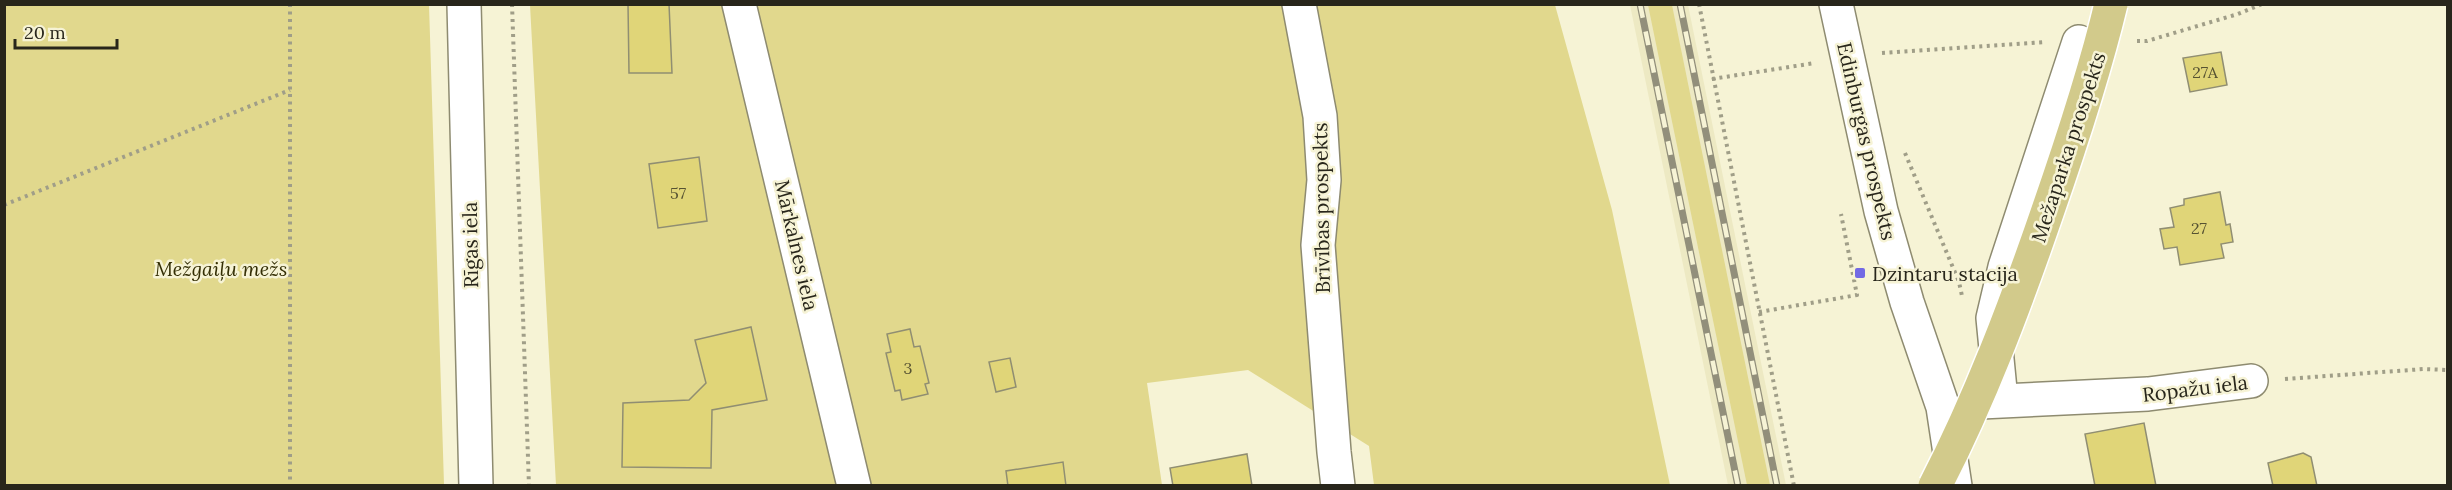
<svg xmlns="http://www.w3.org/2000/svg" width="2452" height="490" font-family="Lora,serif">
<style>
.built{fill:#ede9c3}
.green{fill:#e1d88d}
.building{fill:#e0d578;stroke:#908e72;stroke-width:1.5}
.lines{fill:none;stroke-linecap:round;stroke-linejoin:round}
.minor-casing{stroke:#8e8b70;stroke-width:36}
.tertiary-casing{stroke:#8e8b70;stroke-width:36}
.path{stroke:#a09e88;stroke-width:4;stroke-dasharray:3 4.5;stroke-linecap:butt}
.minor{stroke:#fff;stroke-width:33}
.tertiary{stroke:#fff;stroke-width:33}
.rail-casing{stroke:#928f7b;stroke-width:7}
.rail{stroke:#f6f3d5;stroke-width:4.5;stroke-dasharray:14;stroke-linecap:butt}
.primary-bridge-casing{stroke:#fff;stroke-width:36;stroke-linecap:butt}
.primary-bridge{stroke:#d2ca8b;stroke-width:33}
.poi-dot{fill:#7269e4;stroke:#f6f3d5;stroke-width:2}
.labels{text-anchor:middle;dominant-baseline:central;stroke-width:5;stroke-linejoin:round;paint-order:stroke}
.number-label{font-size:16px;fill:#565232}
.street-label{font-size:20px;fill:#28261b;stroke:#f6f3d5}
.park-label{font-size:20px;font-style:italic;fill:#332e04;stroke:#f6f3d5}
.poi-label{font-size:20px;fill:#28261b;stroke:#f6f3d5;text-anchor:start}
</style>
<rect width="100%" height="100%" fill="#f6f3d5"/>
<path class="built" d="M1630 5H1688L1786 485H1728Z"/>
<g class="green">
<path d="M4 5H429L444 485H5Z"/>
<path d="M530 5H1555L1612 210 1670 485H1374L1369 446 1248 370 1147 383 1162 485H556Z"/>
<path d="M1648 5H1672L1770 485H1747Z"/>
</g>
<g class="building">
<path d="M628 4H669L672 73H629Z"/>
<path d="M2221 52 2227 85 2190 92 2183 58Z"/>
<path d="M699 157 707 221 658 228 649 164Z"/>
<path d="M2220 192 2226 225 2230 224 2233 242 2221 244 2224 258 2180 265 2177 247 2164 249 2160 229 2174 227 2170 208 2184 205V199Z"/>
<path d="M751 327 767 400 712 410 711 468 622 467 623 403 689 400 706 383 695 340Z"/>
<path d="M910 329 914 347 920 346 929 383 925 384 928 394 902 400 900 390 895 391 886 353 891 352 887 334Z"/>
<path d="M1010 358 1016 387 996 392 989 362Z"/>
<path d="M2144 423 2156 486H2095L2085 434Z"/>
<path d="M2303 453 2311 457 2317 486H2273L2268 463Z"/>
<path d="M1247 454 1252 486H1173L1170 468Z"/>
<path d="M1063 462 1066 486H1008L1006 471Z"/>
</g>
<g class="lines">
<g class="minor-casing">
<g id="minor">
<path d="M739 4 854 486"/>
<path d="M1299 4 1320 116 1324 180 1318 245 1334 452 1338 486"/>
<path d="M2001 400 1993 318 2005 267 2079 42"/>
<path d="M1981 402 2148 394 2251 381"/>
</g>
</g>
<g class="tertiary-casing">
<g id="tertiary">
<path d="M464 4 476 486"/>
<path d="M1836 4 1881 211 1907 302 1943 407 1955 486"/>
</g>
</g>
<g class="path">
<path d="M290 4V486"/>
<path d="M512 4 529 486"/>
<path d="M1699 4 1794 486"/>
<path d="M2137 41H2147L2238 14 2262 4"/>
<path d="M1882 53 2045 42"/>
<path d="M1712 79 1815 63"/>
<path d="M1905 153 1959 282 1962 296"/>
<path d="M4 205 290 90"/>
<path d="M1759 312 1857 295 1841 214"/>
<path d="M2285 379 2424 369 2448 370"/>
</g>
<use href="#minor" class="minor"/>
<use href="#tertiary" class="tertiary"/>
<g class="rail-casing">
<g id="rail">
<path d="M1640 4 1738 486"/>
<path d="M1680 4 1777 486"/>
</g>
</g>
<use href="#rail" class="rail"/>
<g class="primary-bridge-casing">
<path id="primary-bridge" d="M1935 486C1980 399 2015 306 2047 213 2071 144 2094 75 2111 4"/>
</g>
<use href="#primary-bridge" class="primary-bridge"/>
</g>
<rect class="poi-dot" x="1854" y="267" width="12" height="12" rx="3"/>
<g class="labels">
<g class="number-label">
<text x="2205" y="72">27A</text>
<text x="678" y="193">57</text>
<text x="2199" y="228">27</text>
<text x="908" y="368">3</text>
</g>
<g class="street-label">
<text transform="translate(1867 141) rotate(77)">Edinburgas prospekts</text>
<text transform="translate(2068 147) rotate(-72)">Mežaparka prospekts</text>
<text transform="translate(1321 208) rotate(-91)">Brīvības prospekts</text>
<text transform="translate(470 245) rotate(-91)">Rīgas iela</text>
<text transform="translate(797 245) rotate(77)">Mārkalnes iela</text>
<text transform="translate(2195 388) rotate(-7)">Ropažu iela</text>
</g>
<g class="park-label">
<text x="221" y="268">Mežgaiļu mežs</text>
</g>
<g class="poi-label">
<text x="1872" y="273">Dzintaru stacija</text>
</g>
</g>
<rect width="2452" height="490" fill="none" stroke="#28261b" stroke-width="12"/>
<path d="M15 39v9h102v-9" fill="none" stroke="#28261b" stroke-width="3"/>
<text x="24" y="39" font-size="18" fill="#28261b" stroke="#f6f3d5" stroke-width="4.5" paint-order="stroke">20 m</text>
</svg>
